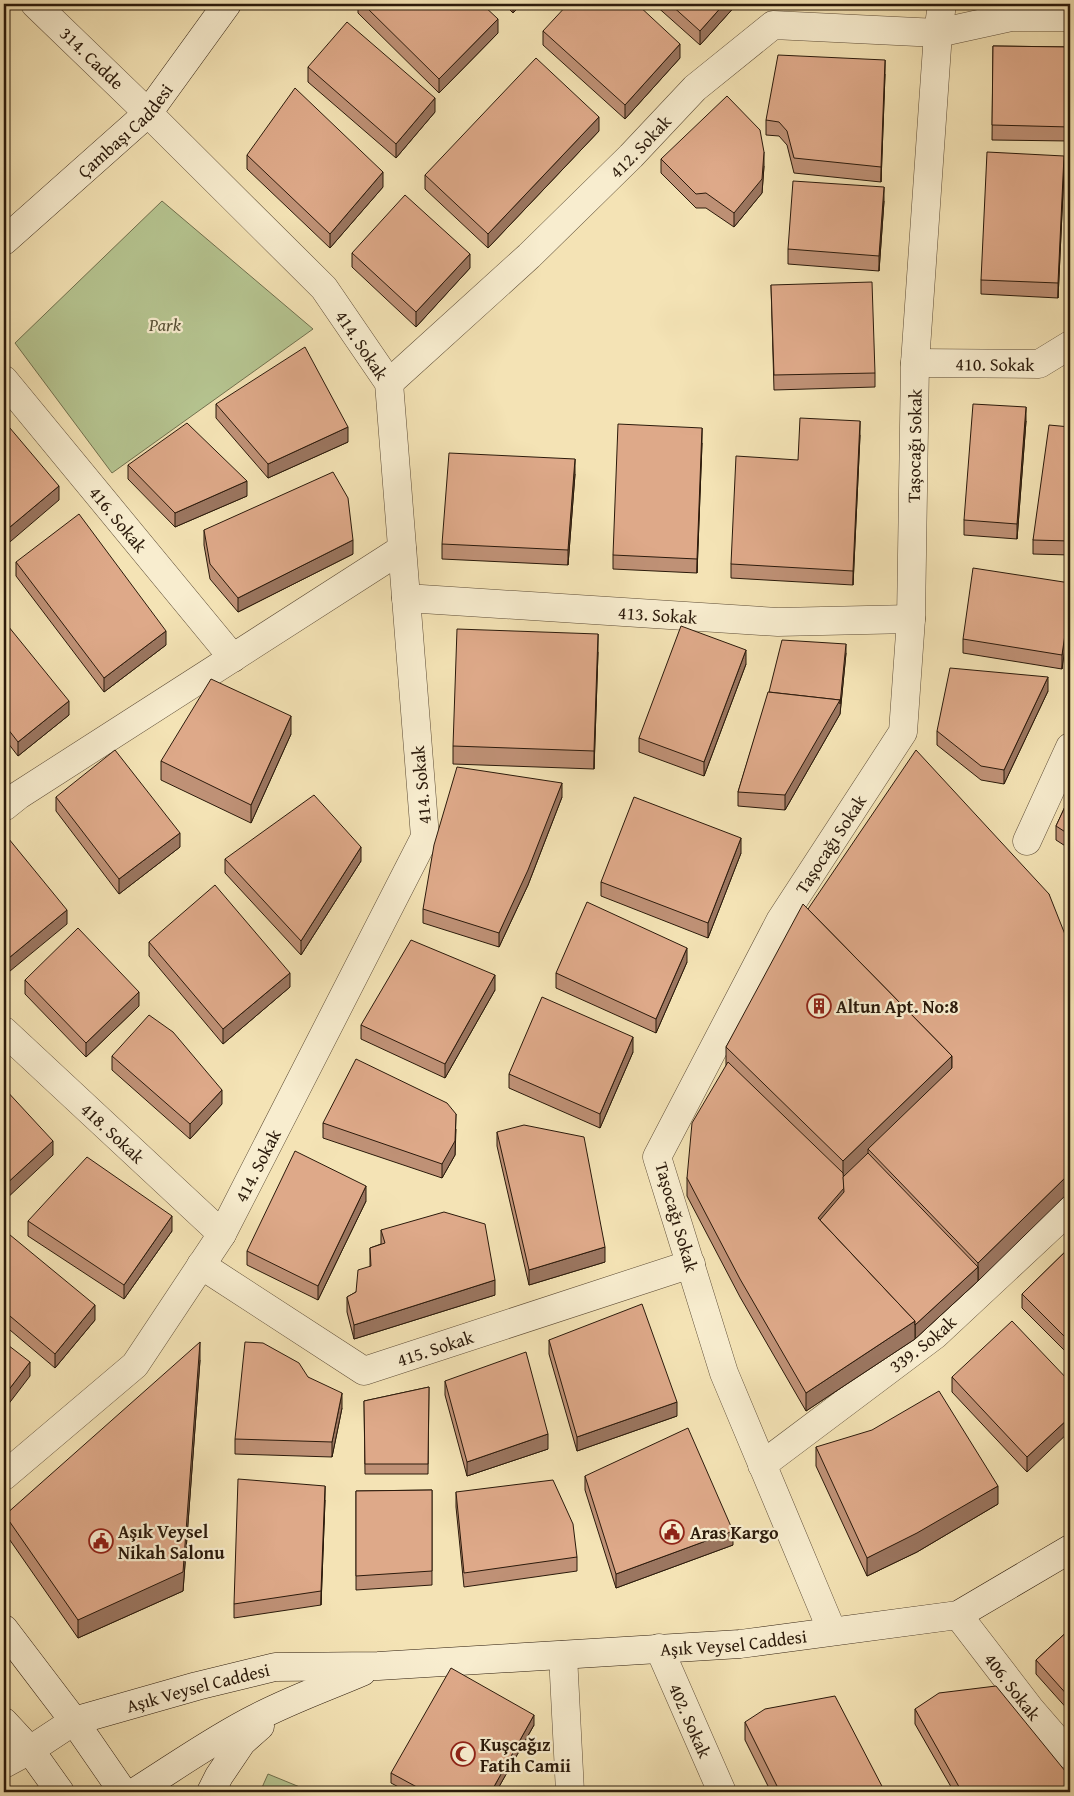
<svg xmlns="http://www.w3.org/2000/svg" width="1074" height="1796" font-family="'Gentium Book Plus',serif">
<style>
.green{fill:#b6c591;stroke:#70704e}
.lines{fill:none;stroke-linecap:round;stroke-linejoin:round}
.street-casing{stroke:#5d4c36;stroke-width:29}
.secondary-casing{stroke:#2b1a0b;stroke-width:29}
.street{stroke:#f8edcf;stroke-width:28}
.secondary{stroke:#f8edcf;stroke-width:28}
.wall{fill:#bf9176;stroke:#2b1a0b}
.shaded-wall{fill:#9b7660;stroke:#2b1a0b}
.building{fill:#dea989;stroke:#2b1a0b}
.labels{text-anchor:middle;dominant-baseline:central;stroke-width:4.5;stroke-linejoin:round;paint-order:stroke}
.street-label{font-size:18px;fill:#2b1a0b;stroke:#f8edcf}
.park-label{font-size:18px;font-style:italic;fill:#554d33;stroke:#f8edcf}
.poi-label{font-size:18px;font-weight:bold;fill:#2b1a0b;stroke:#f8edcf;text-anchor:start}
</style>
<rect width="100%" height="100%" fill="#f4e3b5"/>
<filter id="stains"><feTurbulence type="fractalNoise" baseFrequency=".004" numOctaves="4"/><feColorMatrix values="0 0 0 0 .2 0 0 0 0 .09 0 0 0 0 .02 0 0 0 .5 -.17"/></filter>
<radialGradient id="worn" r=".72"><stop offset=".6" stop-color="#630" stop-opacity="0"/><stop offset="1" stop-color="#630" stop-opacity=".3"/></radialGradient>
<g class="green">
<path d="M162 201 313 329 112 473 15 343Z"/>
<path d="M268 1774 312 1792H260Z"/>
</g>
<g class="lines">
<g class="street-casing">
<g id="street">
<path id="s1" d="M915 363 1039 364 1070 345"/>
<path id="s2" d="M4 380 233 658"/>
<path id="s3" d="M389 383 529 256 631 156 695 88 773 25 938 33 1011 17H1070"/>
<path id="s4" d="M406 598 778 622 911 619"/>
<path d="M4 807 19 795 402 549"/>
<path d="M1027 841 1070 747"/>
<path id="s5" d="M4 1031 222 1234"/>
<path id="s6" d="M201 1265 364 1371 691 1264"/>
<path id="s7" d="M762 1465 935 1335 1070 1209"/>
<path id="s8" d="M4 1476 135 1365 222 1234 425 837 389 383 324 288 148 113 35 4"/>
<path id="s9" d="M958 1615 1031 1710 1070 1755"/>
<path id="s10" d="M832 1631 724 1373 657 1157 780 921 903 732 911 619 915 363 938 33 942 4"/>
<path id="s11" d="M659 1648 722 1792"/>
<path d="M563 1655 570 1792"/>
<path d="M4 1764 30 1750"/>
</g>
</g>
<g class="secondary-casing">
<g id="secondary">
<path id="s12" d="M4 241 148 113 227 4"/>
<path d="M4 1629 74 1721 123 1792"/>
<path d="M4 1722 30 1750 60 1792"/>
<path id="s13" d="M30 1750 74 1721 197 1686 275 1667 378 1666 740 1644 958 1615 1070 1549"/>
<path d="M135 1792C175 1767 214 1739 256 1718 290 1700 327 1687 362 1672"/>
<path d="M211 1792 219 1776 242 1742 260 1726"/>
</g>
</g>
<use href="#street" class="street"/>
<use href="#secondary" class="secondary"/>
</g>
<g class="wall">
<path d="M358 4H363L498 33 439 93 358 13Z"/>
<path d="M504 4H522L513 13Z"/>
<path d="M654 4H737L700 45Z"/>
<path d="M543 31 680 58 625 119 543 45Z"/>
<path d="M993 46 1070 47V141L992 140Z"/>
<path d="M308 67 435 112 396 158 308 82Z"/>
<path d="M885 74 881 182 794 173 787 145 779 136 766 135V120Z"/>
<path d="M599 131 488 248 425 189V175Z"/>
<path d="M247 155 383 187 330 248 247 169Z"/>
<path d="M661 159 764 166 762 193 734 227 706 208H696L661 173Z"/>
<path d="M1064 170 1058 298 981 294V280Z"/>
<path d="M884 201 879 271 788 264V249Z"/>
<path d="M352 253 470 268 416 327 352 267Z"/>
<path d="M771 285 875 373V387L774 390Z"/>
<path d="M216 404 348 442 268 478 216 418Z"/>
<path d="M1026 421 1017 539 964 535V520Z"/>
<path d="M1070 427V555L1033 554V540Z"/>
<path d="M860 435 853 585 731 578V564L798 460Z"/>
<path d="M702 443 697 573 613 569V555Z"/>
<path d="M128 465 247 496 175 527 128 479Z"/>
<path d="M575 474 568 565 442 559V544Z"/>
<path d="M204 530 353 554 238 612 210 579 204 545Z"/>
<path d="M16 562 166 645 104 692 16 576Z"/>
<path d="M1070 583 1062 669 963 653V639Z"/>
<path d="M4 621 69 715 18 756 4 738Z"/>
<path d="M598 652 594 769 453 764V746Z"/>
<path d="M846 653 840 714 785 810 738 806V792L769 692Z"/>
<path d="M746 664 704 776 639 752V738Z"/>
<path d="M1048 691 1004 784 981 780 937 745V731Z"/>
<path d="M291 734 251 823 161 780V761Z"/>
<path d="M1070 796V849L1056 840V826Z"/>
<path d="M56 797 180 847 119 894 56 811Z"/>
<path d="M562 797 528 885 499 947 423 923V909Z"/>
<path d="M741 853 708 938 601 896V882Z"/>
<path d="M225 859 361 861 301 955 225 873Z"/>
<path d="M1049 894 978 1281 915 1339 806 1411 740 1297 687 1196V1178L726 1066V1047L808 909Z"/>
<path d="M149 942 290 987 223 1044 149 956Z"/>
<path d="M687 962 656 1033 556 988V973Z"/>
<path d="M25 980 139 1006 86 1057 25 994Z"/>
<path d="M495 990 445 1078 361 1039V1025Z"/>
<path d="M633 1052 600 1128 509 1088V1074Z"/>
<path d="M112 1056 222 1104 190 1139 112 1070Z"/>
<path d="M323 1123 456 1129 455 1155 442 1178 323 1138Z"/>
<path d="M497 1132 605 1262 529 1285 497 1146Z"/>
<path d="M366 1201 318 1300 247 1265V1251Z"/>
<path d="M28 1221 172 1231 124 1299 28 1236Z"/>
<path d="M4 1230 95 1320 55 1368 4 1325Z"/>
<path d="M381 1230 495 1295 354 1339 347 1312V1297L356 1292 370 1266V1248L381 1244Z"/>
<path d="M1070 1247V1356L1022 1308V1294Z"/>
<path d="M549 1340 677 1416 577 1451 549 1354Z"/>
<path d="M200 1360 183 1591 78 1638 5 1533V1515Z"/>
<path d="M308 1377 342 1408 332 1457 235 1454V1439Z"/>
<path d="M952 1377 1070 1382 1027 1472 952 1392Z"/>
<path d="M445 1381 548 1449 467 1476 445 1395Z"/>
<path d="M429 1387 428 1474H365L364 1401Z"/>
<path d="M816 1447 998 1504 917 1552 867 1576 816 1466Z"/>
<path d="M585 1476 733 1545 616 1588 585 1490Z"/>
<path d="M432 1490V1585L356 1590V1491Z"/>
<path d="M456 1492 577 1557V1571L464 1587 456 1507Z"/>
<path d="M325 1500 321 1605 234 1618V1604Z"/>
<path d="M1070 1629V1712L1036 1674V1660Z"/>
<path d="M915 1709 1070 1792H954L915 1724Z"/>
<path d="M745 1722 885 1792H771L745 1740Z"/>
<path d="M534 1725 496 1792H408L391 1783V1773Z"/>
</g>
<g class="shaded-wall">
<path d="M513 4H522L513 13Z"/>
<path d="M724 4H737L700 45V31Z"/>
<path d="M498 19V33L439 93V79Z"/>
<path d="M680 44V58L625 119V105Z"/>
<path d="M885 60V74L881 182V167Z"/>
<path d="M435 98V112L396 158V144Z"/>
<path d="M599 117V131L488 248V234Z"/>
<path d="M764 152V166L762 193 734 227V213Z"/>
<path d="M1064 156V170L1058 298V283Z"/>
<path d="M383 172V187L330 248V234Z"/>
<path d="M884 187V201L879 271V256Z"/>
<path d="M470 254V268L416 327V312Z"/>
<path d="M1026 407V421L1017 539V524Z"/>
<path d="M860 421V435L853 585V571Z"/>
<path d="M348 427V442L268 478V464Z"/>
<path d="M702 428V443L697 573V559Z"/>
<path d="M575 459V474L568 565V550Z"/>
<path d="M247 481V496L175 527V513Z"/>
<path d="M59 486V500L4 547V532Z"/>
<path d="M353 540V554L238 612V598Z"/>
<path d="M1070 600V614L1062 669V655Z"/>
<path d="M166 631V645L104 692V678Z"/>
<path d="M598 634V652L594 769V751Z"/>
<path d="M846 644V653L840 714 785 810V795Z"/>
<path d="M746 650V664L704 776V762Z"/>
<path d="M1048 677V691L1004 784V770Z"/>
<path d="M69 701V715L18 756V742Z"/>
<path d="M291 716V734L251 823V805Z"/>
<path d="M562 783V797L528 885 499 947V933Z"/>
<path d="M180 833V847L119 894V879Z"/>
<path d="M741 838V853L708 938V923Z"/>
<path d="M361 847V861L301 955V941Z"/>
<path d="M67 910V924L4 976V962Z"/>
<path d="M687 948V962L656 1033V1019Z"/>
<path d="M290 973V987L223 1044V1029Z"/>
<path d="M495 975V990L445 1078V1064Z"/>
<path d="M139 992V1006L86 1057V1043Z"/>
<path d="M633 1037V1052L600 1128V1114Z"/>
<path d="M952 1056V1086L868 1149V1167L844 1206 818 1236V1218L843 1177V1161Z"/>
<path d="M222 1090V1104L190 1139V1124Z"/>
<path d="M456 1114 455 1155 442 1178V1164Z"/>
<path d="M53 1141V1155L4 1201V1186Z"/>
<path d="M1070 1173V1191L978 1281V1263Z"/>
<path d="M366 1186V1201L318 1300V1286Z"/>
<path d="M172 1216V1231L124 1299V1285Z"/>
<path d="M605 1247V1262L529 1285V1270Z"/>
<path d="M978 1267V1281L915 1339V1325Z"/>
<path d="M495 1280V1295L354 1339V1325Z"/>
<path d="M95 1305V1320L55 1368V1354Z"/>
<path d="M915 1321V1339L806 1411V1393Z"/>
<path d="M200 1342V1360L183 1591 78 1638V1620Z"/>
<path d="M30 1362V1376L4 1410V1396Z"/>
<path d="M342 1393V1408L332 1457V1442Z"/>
<path d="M677 1402V1416L577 1451V1437Z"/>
<path d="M1070 1417V1431L1027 1472V1457Z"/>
<path d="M548 1434V1449L467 1476V1462Z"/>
<path d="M325 1486V1500L321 1605V1591Z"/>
<path d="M998 1486V1504L917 1552 867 1576V1558Z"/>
<path d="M733 1531V1545L616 1588V1574Z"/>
<path d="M534 1715V1725L496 1792H491Z"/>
</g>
<g class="building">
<path d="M363 4H482L498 19 439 79Z"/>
<path d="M568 4H637L680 44 625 105 543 31Z"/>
<path d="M670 4H724L700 31Z"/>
<path d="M347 22 435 98 396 144 308 67Z"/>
<path d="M993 46 1070 47V127L992 125Z"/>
<path d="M778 55 885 60 881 167 794 158 787 131 779 122 766 120Z"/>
<path d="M536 58 599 117 488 234 425 175Z"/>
<path d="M295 88 383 172 330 234 247 155Z"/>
<path d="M727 96 760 130 764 152 762 179 734 213 706 193 696 194 661 159Z"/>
<path d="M987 152 1064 156 1058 283 981 280Z"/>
<path d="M793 181 884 187 879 256 788 249Z"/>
<path d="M405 195 470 254 416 312 352 253Z"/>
<path d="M872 282 875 373 774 375 771 285Z"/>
<path d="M305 347 348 427 268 464 216 404Z"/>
<path d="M973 404 1026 407 1017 524 964 520Z"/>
<path d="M800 418 860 421 853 571 731 564 736 456 798 460Z"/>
<path d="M4 421 59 486 4 532Z"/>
<path d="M187 423 247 481 175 513 128 465Z"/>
<path d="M618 424 702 428 697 559 613 555Z"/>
<path d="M1049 425 1070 427V541L1033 540Z"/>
<path d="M449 453 575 459 568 550 442 544Z"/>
<path d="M333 472 348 498 353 540 238 598 210 564 204 530Z"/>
<path d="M79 514 166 631 104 678 16 562Z"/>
<path d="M973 568 1070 583V600L1062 655 963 639Z"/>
<path d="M4 621 69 701 18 742 4 724Z"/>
<path d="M681 626 746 650 704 762 639 738Z"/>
<path d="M457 629 598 634 594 751 453 746Z"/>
<path d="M782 640 846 644 840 704V700L769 692Z"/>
<path d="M950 668 1048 677 1004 770 981 766 937 731Z"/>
<path d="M211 679 291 716 251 805 161 761Z"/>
<path d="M768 692 840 700 785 795 738 792Z"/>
<path d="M115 750 180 833 119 879 56 797Z"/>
<path d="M916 750 1049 894 1070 947V1173L978 1263 868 1149 952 1068V1056L808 909Z"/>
<path d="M457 767 562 783 528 870 499 933 423 909 434 845Z"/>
<path d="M314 795 361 847 301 941 225 859Z"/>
<path d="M1070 796V835L1056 826Z"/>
<path d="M634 797 741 838 708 923 601 882Z"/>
<path d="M4 833 67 910 4 962Z"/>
<path d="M215 885 290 973 223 1029 149 942Z"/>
<path d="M587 902 687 948 656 1019 556 973Z"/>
<path d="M803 904 952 1056 843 1161 726 1047Z"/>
<path d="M78 928 139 992 86 1043 25 980Z"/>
<path d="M411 940 495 975 445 1064 361 1025Z"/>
<path d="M542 997 633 1037 600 1114 509 1074Z"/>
<path d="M149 1015 173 1032 222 1090 190 1124 112 1056Z"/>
<path d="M356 1059 447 1103 456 1114 455 1141 442 1164 323 1123Z"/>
<path d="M728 1062 843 1173 844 1188 818 1218 915 1321 806 1393 740 1279 687 1178 692 1123Z"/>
<path d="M4 1088 53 1141 4 1186Z"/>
<path d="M524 1125 584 1137 605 1247 529 1270 497 1132Z"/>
<path d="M295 1151 366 1186 318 1286 247 1251Z"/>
<path d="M868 1153 978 1267 915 1325V1321L820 1220 844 1192 843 1177Z"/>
<path d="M87 1157 172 1216 124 1285 28 1221Z"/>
<path d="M444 1212 485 1224 495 1280 354 1325 347 1297 356 1292 358 1270 371 1266 370 1248 385 1243 381 1230Z"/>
<path d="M4 1230 95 1305 55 1354 4 1311Z"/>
<path d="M1070 1247V1342L1022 1294Z"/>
<path d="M642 1304 677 1402 577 1437 549 1340Z"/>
<path d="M1012 1321 1070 1382V1417L1027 1457 952 1377Z"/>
<path d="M4 1342 30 1362 4 1396Z"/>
<path d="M200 1342 183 1572 78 1620 5 1515Z"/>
<path d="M245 1342 263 1343 299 1363 308 1377 342 1393 332 1442 235 1439Z"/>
<path d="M526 1352 548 1434 467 1462 445 1381Z"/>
<path d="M429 1387 428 1464H365L364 1401Z"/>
<path d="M939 1391 998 1486 917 1533 867 1558 816 1447 872 1430Z"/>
<path d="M688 1428 733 1531 616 1574 585 1476Z"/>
<path d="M238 1479 325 1486 321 1591 234 1604Z"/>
<path d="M553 1480 573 1524 577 1557 464 1573 456 1492Z"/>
<path d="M432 1490V1571L356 1576V1491Z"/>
<path d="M1070 1629V1698L1036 1660Z"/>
<path d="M451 1668 534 1715 491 1792H426L391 1773Z"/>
<path d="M996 1686 1070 1777V1792H962L915 1709 939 1693Z"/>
<path d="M835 1696 885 1792H780L745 1722 765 1709Z"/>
</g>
<defs>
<g id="building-ring" transform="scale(1.25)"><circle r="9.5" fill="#f8edcf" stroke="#8f2418" stroke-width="1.5"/><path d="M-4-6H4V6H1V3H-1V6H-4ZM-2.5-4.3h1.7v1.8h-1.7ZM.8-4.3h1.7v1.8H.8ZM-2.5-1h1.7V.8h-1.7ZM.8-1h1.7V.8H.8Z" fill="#8f2418"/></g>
<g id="civic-ring" transform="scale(1.25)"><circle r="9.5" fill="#f8edcf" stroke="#8f2418" stroke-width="1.5"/><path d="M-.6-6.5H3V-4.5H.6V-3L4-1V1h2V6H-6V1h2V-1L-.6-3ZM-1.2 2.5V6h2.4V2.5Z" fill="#8f2418"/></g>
<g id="mosque-ring" transform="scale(1.25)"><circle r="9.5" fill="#f8edcf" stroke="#8f2418" stroke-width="1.5"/><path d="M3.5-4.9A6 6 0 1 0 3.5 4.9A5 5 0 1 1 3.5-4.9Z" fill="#8f2418"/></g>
</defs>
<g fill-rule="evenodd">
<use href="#building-ring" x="819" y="1006"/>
<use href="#civic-ring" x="672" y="1532"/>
<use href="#civic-ring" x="101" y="1541"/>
<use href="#mosque-ring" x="463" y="1754"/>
</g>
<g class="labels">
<g class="street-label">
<text transform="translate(92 58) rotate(44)">314. Cadde</text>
<text stroke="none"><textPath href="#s12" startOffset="164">Çambaşı Caddesi</textPath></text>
<text stroke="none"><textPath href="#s3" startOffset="345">412. Sokak</textPath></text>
<text transform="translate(362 345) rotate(56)">414. Sokak</text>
<text stroke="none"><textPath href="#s1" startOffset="80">410. Sokak</textPath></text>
<text stroke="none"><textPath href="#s10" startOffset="1284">Taşocağı Sokak</textPath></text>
<text stroke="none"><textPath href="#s2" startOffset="180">416. Sokak</textPath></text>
<text stroke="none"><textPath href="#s4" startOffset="252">413. Sokak</textPath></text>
<text transform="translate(421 785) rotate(-95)">414. Sokak</text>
<text stroke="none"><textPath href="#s10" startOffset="864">Taşocağı Sokak</textPath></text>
<text stroke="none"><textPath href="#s5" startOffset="149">418. Sokak</textPath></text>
<text stroke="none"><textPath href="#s8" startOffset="406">414. Sokak</textPath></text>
<text transform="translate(677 1217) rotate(74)">Taşocağı Sokak</text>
<text stroke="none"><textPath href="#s7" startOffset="201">339. Sokak</textPath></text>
<text stroke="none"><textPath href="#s6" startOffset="269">415. Sokak</textPath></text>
<text stroke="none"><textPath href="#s13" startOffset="720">Aşık Veysel Caddesi</textPath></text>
<text stroke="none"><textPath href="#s9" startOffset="90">406. Sokak</textPath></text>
<text stroke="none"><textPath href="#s13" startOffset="181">Aşık Veysel Caddesi</textPath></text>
<text stroke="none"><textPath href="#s11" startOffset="79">402. Sokak</textPath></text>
</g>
<g class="park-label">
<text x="165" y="324">Park</text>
</g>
<g class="poi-label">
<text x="836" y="1006">Altun Apt. No:8</text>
<text x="118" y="1531">Aşık Veysel<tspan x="118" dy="21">Nikah Salonu</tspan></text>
<text x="690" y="1532">Aras Kargo</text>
<text x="480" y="1744">Kuşcağız<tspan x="480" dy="21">Fatih Camii</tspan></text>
</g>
</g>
<rect width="1074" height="1796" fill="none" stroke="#f4e3b5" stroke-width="20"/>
<rect x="5" y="5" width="1064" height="1786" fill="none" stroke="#2b1a0b" stroke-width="2.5"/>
<rect x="10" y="10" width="1054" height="1776" fill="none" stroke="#2b1a0b"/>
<rect width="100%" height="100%" filter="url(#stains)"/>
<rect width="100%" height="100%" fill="url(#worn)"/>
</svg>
